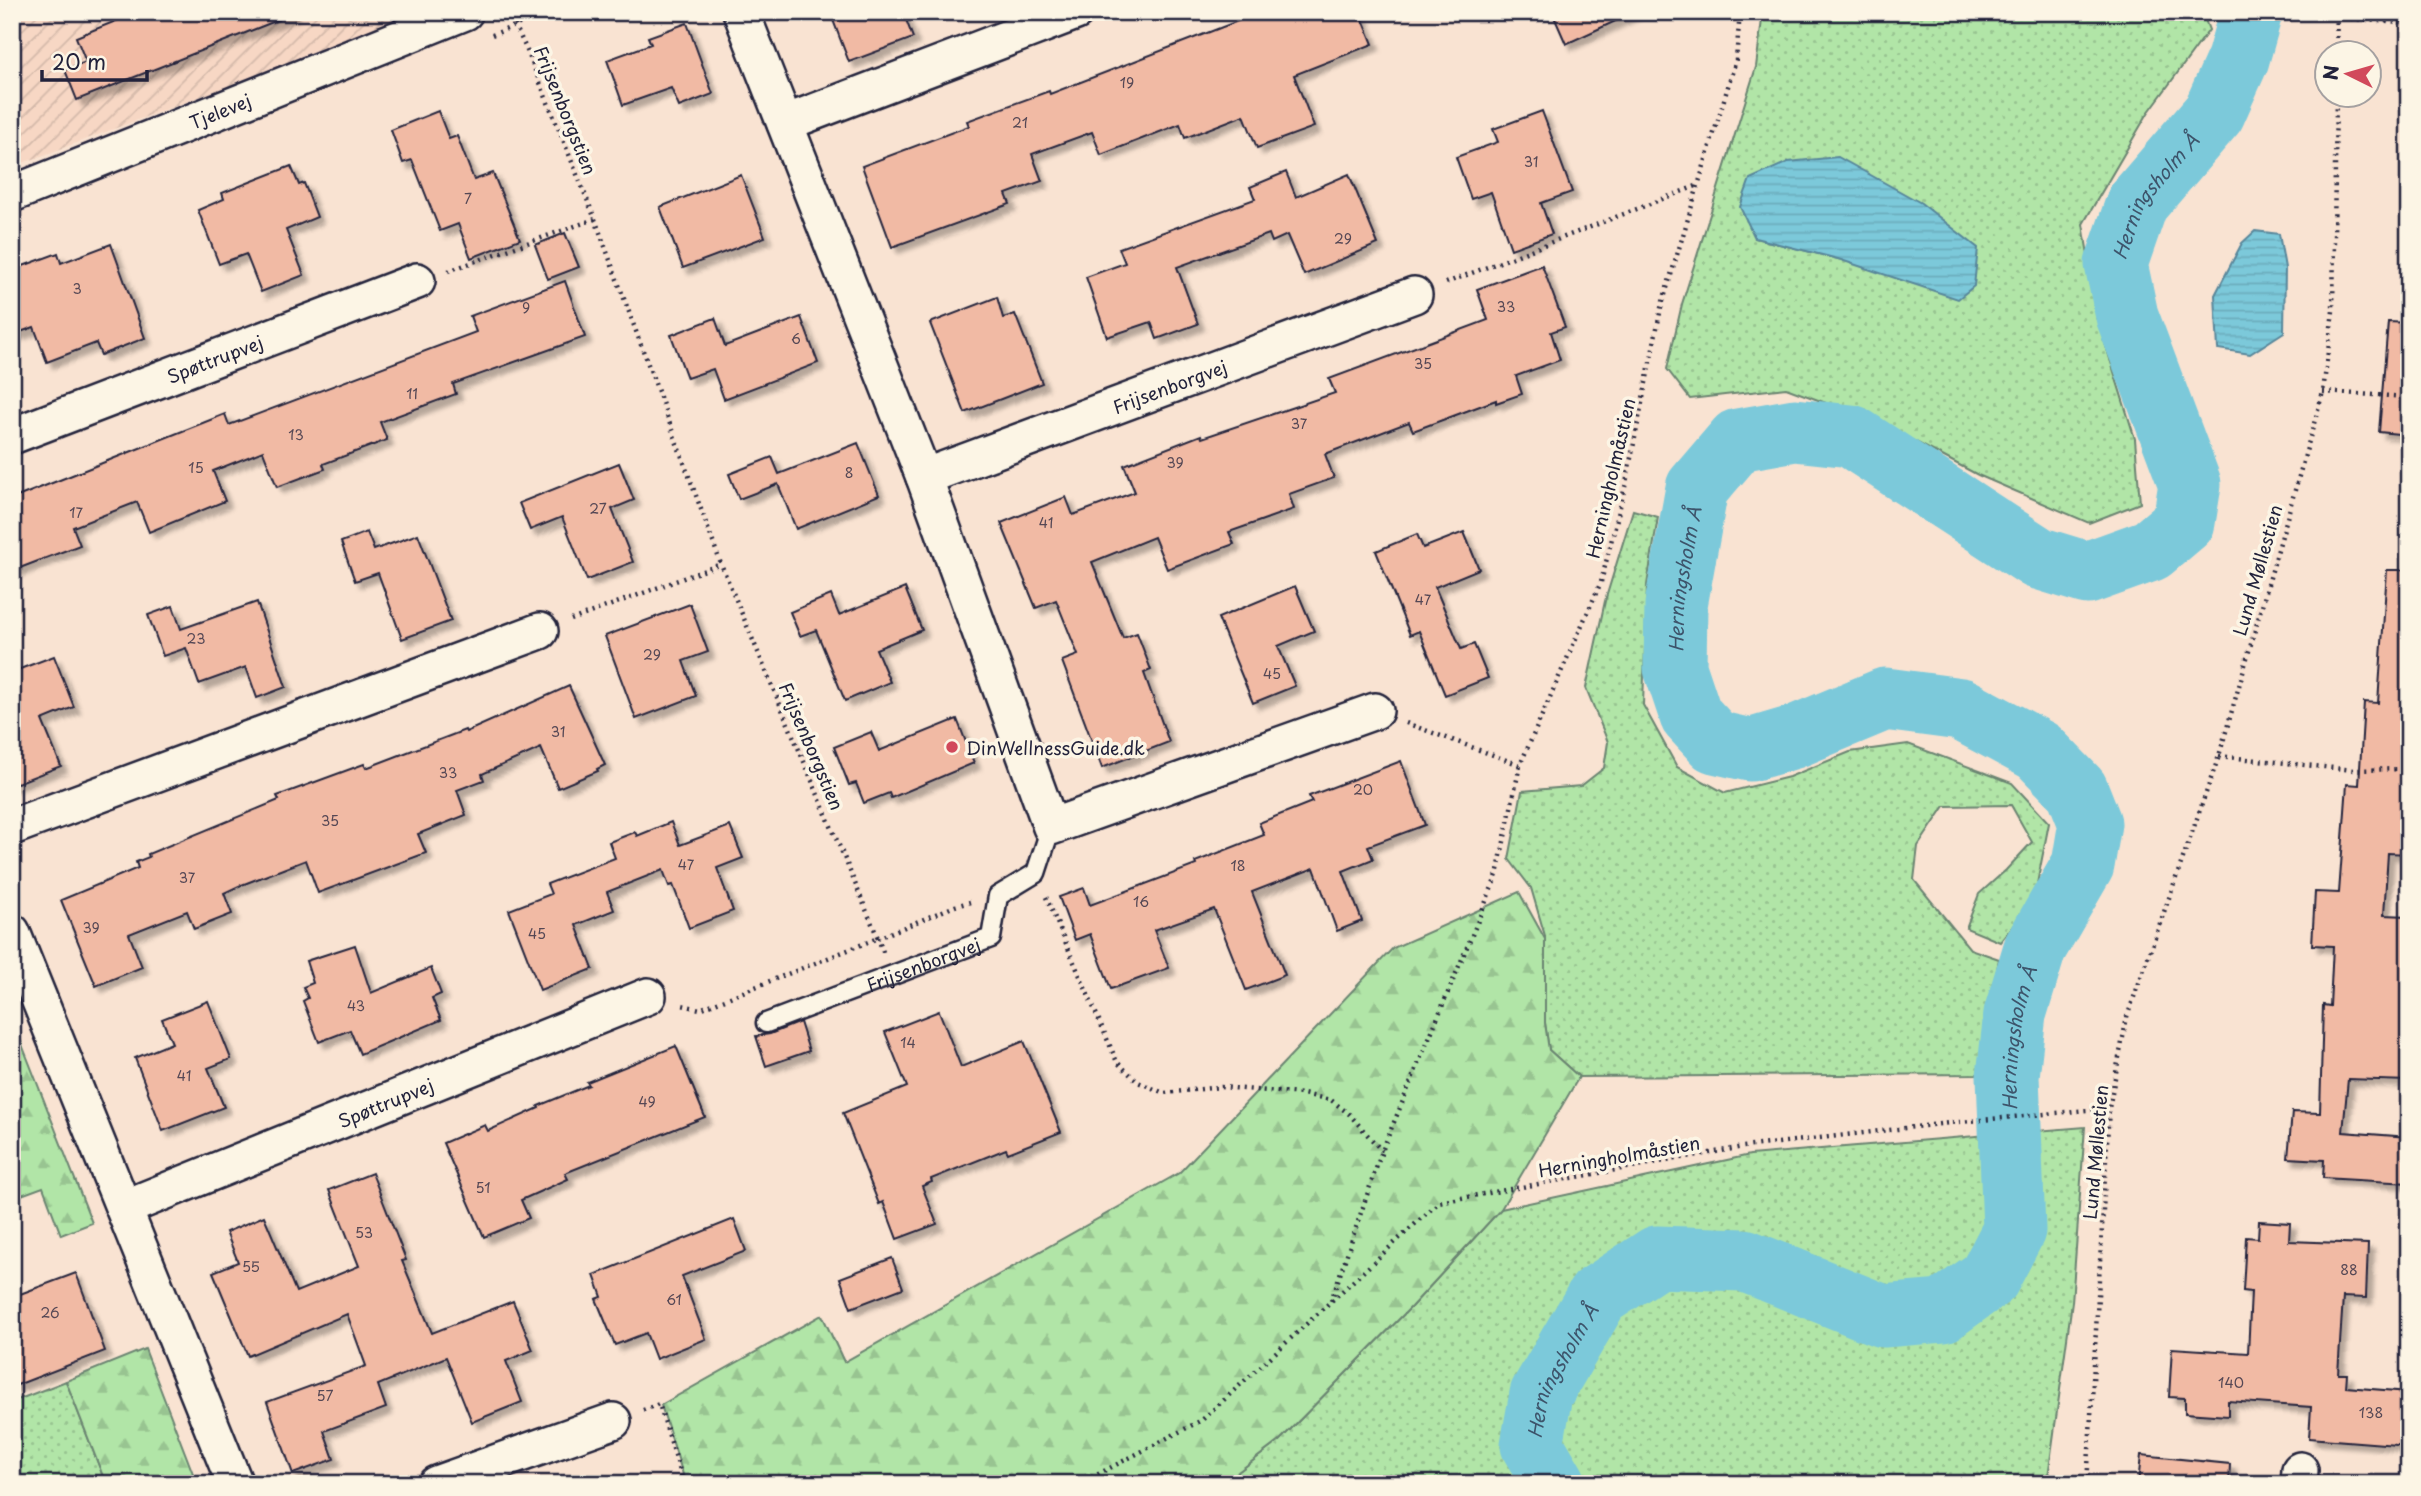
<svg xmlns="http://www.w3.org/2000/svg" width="2421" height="1496" font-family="'Playpen Sans',sans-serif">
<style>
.industrial{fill:url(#industrial-furrows)}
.grass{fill:url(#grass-dots);stroke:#6a8471;stroke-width:2;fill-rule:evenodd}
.forest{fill:url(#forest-firs);stroke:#6a8471;stroke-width:2}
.water{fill:url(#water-rules);stroke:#58869a;stroke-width:2}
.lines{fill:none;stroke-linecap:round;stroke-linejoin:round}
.river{stroke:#7cc9da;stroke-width:63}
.building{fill:#f1baa4;stroke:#22223b;stroke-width:2;filter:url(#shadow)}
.lane-casing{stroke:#22223b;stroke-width:23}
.street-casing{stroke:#22223b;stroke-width:40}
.path{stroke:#22223b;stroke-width:4.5;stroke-dasharray:2 5;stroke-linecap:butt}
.lane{stroke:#fcf5e5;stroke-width:18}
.street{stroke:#fcf5e5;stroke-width:35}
.poi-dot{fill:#d1495b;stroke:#fcf5e5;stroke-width:2.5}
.labels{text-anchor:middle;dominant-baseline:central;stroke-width:7;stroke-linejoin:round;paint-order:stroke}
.number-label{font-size:14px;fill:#564855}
.street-label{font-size:18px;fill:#22223b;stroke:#fcf5e5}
.poi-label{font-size:18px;fill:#22223b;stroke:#fcf5e5;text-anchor:start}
.water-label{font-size:19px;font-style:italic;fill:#3d546b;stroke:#fcf5e5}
</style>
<defs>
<pattern id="industrial-furrows" width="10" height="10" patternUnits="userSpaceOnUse" patternTransform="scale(1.75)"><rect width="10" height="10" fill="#f7d7c4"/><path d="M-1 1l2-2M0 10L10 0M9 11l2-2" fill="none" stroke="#d3b8a9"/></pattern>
<pattern id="grass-dots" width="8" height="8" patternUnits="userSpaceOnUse" patternTransform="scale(1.75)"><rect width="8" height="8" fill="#b1e5a7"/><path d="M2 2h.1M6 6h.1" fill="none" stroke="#98c491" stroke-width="1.8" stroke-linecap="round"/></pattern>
<pattern id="forest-firs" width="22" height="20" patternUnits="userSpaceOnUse" patternTransform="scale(1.75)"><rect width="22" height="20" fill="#b1e5a7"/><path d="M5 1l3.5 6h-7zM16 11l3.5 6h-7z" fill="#98c491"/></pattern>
<pattern id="water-rules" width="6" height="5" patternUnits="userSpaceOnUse" patternTransform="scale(1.75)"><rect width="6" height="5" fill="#7cc9da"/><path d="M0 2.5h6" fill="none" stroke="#6bacbc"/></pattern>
<filter id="shadow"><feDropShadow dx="6" dy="6" stdDeviation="2" flood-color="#0004"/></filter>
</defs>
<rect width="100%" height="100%" fill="#f9e3d2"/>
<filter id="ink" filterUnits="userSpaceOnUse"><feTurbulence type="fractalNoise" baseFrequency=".0143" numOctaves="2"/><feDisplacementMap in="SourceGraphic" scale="14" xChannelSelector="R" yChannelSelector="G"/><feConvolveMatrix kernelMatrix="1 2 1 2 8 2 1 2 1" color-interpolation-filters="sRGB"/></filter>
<g filter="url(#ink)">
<path class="industrial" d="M12 12H426L12 167Z"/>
<g class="grass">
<path d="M1763 12H2202L2209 30 2148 113 2083 224 2099 324 2135 439 2140 503 2089 523 1978 475 1880 423 1786 388 1690 399 1667 369 1682 304 1756 67ZM1788 162 1838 259 1755 238Z"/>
<path d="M1633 510 1658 517 1647 585 1643 705 1677 767 1725 793 1789 777 1850 752 1908 744 2012 783 2049 823 2034 899 2000 942 1966 928 1979 894 2006 870 2032 842 2011 805 1945 806 1918 846 1914 880 1970 949 1999 959 1978 1074 1579 1077 1549 1050 1545 1023V936L1531 888 1509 859 1522 791 1581 786 1604 768 1608 742 1586 688 1605 601Z"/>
<path d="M2085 1127 2072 1302 2047 1484H1222L1279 1441 1411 1307 1501 1209 1750 1155Z"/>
<path d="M66 1381 106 1484H12V1402Z"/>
</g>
<g class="forest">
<path d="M1519 892 1545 939V1023L1549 1050 1579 1077 1501 1209 1411 1307 1279 1441 1222 1484H686L661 1405 822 1315 844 1362 1179 1173 1393 948Z"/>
<path d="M12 1019 92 1223 61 1235 43 1187 16 1197 12 1186Z"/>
<path d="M145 1349 197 1484H106L66 1381Z"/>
</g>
<g class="water">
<path d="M1838 157 1921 203 1978 248 1974 286 1958 299 1838 259 1755 238 1740 207 1750 179 1788 162Z"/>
<path d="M2255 231 2279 234 2285 268 2284 332 2250 354 2218 349 2215 295 2242 243Z"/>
</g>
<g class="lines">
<path class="river" id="s1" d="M1555 1484 1532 1445 1541 1394 1598 1296 1657 1257 1744 1260 1883 1316 1943 1311 1989 1278 2014 1230 2008 1076 2015 1014 2035 948 2083 865 2090 823 2077 790 2039 751 1961 709 1885 699 1794 737 1750 750 1715 742 1691 716 1675 668 1676 605 1697 488 1738 440 1795 430 1851 436 2038 558 2087 573 2151 550 2184 522 2190 484 2127 316 2116 264 2137 203 2214 113 2238 59 2251 12"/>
</g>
<g class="building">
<path d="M138 12H293V14L77 100 65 70 86 62 76 37Z"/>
<path d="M830 12H903L913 38 849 62Z"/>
<path d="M1261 12H1360L1373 44 1294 75 1314 127 1257 148 1244 115 1185 138 1180 124 1101 155 1092 132 1032 154 1042 181 1006 194 1010 204 892 247 862 166 969 126 967 121 1049 91 1050 94Z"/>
<path d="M1552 12H1635L1566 44Z"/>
<path d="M687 23 713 94 679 107 671 88 623 105 607 60 651 44 648 37Z"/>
<path d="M438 111 449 139 457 136 474 180 493 173 520 239 471 258 458 224 440 231 412 160 403 163 391 130Z"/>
<path d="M1542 111 1572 192 1541 203 1552 234 1511 249 1491 192 1471 199 1456 157 1498 142 1493 129Z"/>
<path d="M291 166 299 185 304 183 317 217 286 230 304 275 261 292 246 254 219 264 198 210 224 199 222 193Z"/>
<path d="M1286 172 1296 197 1349 174 1378 244 1304 275 1287 235 1272 242 1269 234 1177 267 1198 324 1157 339 1151 322 1107 337 1086 277 1125 263 1119 248 1255 199 1250 187Z"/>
<path d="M741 175 765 237 683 268 660 207Z"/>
<path d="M565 233 579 267 548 279 535 245Z"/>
<path d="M111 244 145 338 101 355 96 343 47 362 34 327 12 335V270L58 253 61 263Z"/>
<path d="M1542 265 1565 327 1551 332 1560 360 1516 376 1522 394 1496 403V400L1413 431 1409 422 1325 454 1334 478 1289 494 1294 509 1229 532 1234 544 1167 569 1154 537 1092 562 1123 638 1137 633 1151 670 1144 673 1169 742 1102 768 1062 661 1078 655 1056 600 1036 608 1001 523 1066 497 1073 515 1135 492 1124 465 1201 435 1202 438 1335 393 1329 379 1488 320 1477 289Z"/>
<path d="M565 281 585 337 453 384 456 394 380 422 387 440 323 464 325 469 277 487 263 451 213 471 225 501 149 532 137 502 73 527 80 545 12 571V499L225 414 229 425 476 332 470 316Z"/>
<path d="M997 297 1003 318 1015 314 1042 383 965 413 930 323Z"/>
<path d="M801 317 818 363 724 399 713 369 687 378 671 335 715 318 725 346Z"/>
<path d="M2388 322 2409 323V435L2379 432Z"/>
<path d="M858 443 879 495 796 529 778 484 739 499 729 474 772 457 779 474Z"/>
<path d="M619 463 634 500 612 509 633 562 587 580 562 517 530 530 519 503Z"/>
<path d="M367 532 374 550 418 534 451 621 402 639 378 573 355 581 341 542Z"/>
<path d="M1464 532 1479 569 1435 587 1461 649 1474 644 1488 678 1445 695 1419 631 1410 635 1376 551 1417 534 1423 548Z"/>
<path d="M2387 570H2409V699L2403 803 2409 804V854L2388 853 2384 915 2409 916V1081L2348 1079 2343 1132 2409 1137V1183L2323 1178 2324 1160 2288 1158 2292 1112 2320 1113 2323 1005 2330 1006 2333 946 2312 945 2315 892 2339 893 2347 784 2359 785 2364 702 2378 703Z"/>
<path d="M1295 586 1314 631 1278 646 1295 686 1253 703 1218 618Z"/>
<path d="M905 588 922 630 876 649 890 682 845 701 816 630 800 636 790 612 831 595 839 615Z"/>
<path d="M257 602 286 687 257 698 246 667 199 684 186 648 163 656 148 615 173 606 181 629Z"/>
<path d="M690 604 708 652 683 661 696 696 636 719 605 636Z"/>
<path d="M54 656 74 707 42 720 61 766 12 785V672Z"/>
<path d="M569 686 605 765 597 769 598 771 558 788 541 748 482 774 484 780 457 790 466 815 418 834 426 853 318 893 306 860 239 886 224 893 232 914 194 929 187 911 129 934 142 967 96 986 61 900 138 868 136 862 149 857 148 854 279 800 277 796 364 764 366 768 465 730 466 732Z"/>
<path d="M957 719 974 763 891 798 889 793 864 803 856 783 849 785 834 747 871 732 879 751Z"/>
<path d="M1401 761 1425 825 1368 846 1373 859 1343 871 1362 921 1337 931 1314 868 1252 892 1285 975 1246 990 1214 909 1154 930 1169 968 1111 989 1090 934 1075 940 1059 897 1084 888 1090 905 1196 865 1195 862 1264 835 1259 823 1312 802 1309 796Z"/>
<path d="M671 822 680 845 730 826 743 858 717 868 733 911 689 928 673 885 669 886 663 870 607 892 614 910 576 925 593 969 540 990 509 910 551 894 547 884 615 858 609 842 635 832 637 836Z"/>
<path d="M355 945 371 993 431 968 441 994 432 998 441 1020 360 1054 350 1030 319 1042 303 1001 308 998 303 987 313 983 306 961Z"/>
<path d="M208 1001 231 1059 208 1068 224 1107 163 1131 135 1058 172 1043 162 1019Z"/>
<path d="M939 1011 961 1067 1024 1041 1061 1132 1008 1153 1006 1149 931 1179 932 1182 922 1186 937 1224 897 1239 883 1202 879 1204 843 1113 907 1087 885 1032Z"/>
<path d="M800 1022 809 1051 766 1066 756 1036 770 1034Z"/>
<path d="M676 1046 705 1117 565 1173 568 1179 521 1200 529 1218 484 1237 443 1143 485 1125 488 1131 539 1108 538 1106 589 1085 587 1082Z"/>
<path d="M372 1173 406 1260 402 1261 432 1333 513 1301 533 1350 506 1361 522 1402 472 1422 446 1357 378 1385 386 1408 324 1431 334 1459 293 1474 267 1402 366 1366 347 1314 248 1356 213 1272 238 1262 226 1232 264 1216 296 1292 359 1266 329 1190Z"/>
<path d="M734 1219 746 1251 682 1276 706 1339 656 1359 646 1333 615 1345 596 1299 602 1297 594 1275Z"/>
<path d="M2259 1221 2290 1223 2289 1241 2368 1244 2366 1298 2343 1297 2338 1374H2347L2346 1387 2409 1392V1446L2309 1438 2311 1407 2228 1401V1416L2185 1413V1398L2169 1397 2172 1348 2248 1353 2251 1292 2243 1291 2246 1237 2258 1238Z"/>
<path d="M892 1258 903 1288 851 1308 840 1278Z"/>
<path d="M76 1273 105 1351 12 1387V1297Z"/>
<path d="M2141 1455 2230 1464 2229 1484H2138Z"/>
</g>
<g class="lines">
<g class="lane-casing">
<g id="lane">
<path id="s2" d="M766 1023 991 938 998 896 1036 873 1051 827"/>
</g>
</g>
<g class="street-casing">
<g id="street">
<path d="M741 12 924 477 1051 827 1375 711"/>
<path d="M785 123 1076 12"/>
<path id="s3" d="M12 194 465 12"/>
<path id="s4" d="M12 436 417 281"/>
<path id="s5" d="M924 477 1414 295"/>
<path d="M12 827 540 631"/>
<path d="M12 932 235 1484"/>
<path id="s6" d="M124 1208 648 996"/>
<path d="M436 1484 613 1421"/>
<path d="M2299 1484 2300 1470"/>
</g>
</g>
<g class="path">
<path d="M509 12 528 53 595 219 721 564 878 938 700 1009 682 1005"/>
<path d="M2337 17 2409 24"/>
<path d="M492 35 549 12"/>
<path d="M2336 52 2337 12"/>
<path d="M448 271 595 219"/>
<path d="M1446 283 1696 186"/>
<path d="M2323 392 2409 397"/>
<path d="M571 620 721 564"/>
<path d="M1406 723 1520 765"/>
<path d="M2219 756 2353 770 2409 769"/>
<path d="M1046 897 1117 1062 1138 1082 1164 1093 1221 1087 1303 1094 1331 1100 1349 1114 1382 1151"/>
<path d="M883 952 878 938 955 906 970 902"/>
<path d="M1331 1301 1382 1151 1497 875 1520 765 1601 582 1626 483 1661 308 1736 60 1740 12"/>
<path d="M643 1410 659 1404 684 1484"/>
<path d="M1079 1484 1202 1420 1439 1202 1743 1147 1949 1123 2109 1108"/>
<path d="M2087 1484 2109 1108 2127 1017 2219 756 2323 392 2333 311 2336 94"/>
</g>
<use href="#lane" class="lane"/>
<use href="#street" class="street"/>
</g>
</g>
<circle class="poi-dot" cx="952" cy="747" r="7"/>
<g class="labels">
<g class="number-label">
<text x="1127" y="82">19</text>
<text x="1020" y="122">21</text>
<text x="1531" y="161">31</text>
<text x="468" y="198">7</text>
<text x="1343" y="238">29</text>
<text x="77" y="288">3</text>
<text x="1506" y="306">33</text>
<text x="526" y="307">9</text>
<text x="796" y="338">6</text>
<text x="1423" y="363">35</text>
<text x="412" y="393">11</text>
<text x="1299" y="423">37</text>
<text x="296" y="434">13</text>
<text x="1175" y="462">39</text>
<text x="196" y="467">15</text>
<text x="849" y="472">8</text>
<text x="598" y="508">27</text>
<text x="76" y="512">17</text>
<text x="1046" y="522">41</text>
<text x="1423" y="599">47</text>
<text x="196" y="638">23</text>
<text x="652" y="654">29</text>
<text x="1272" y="673">45</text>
<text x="558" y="731">31</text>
<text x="448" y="772">33</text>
<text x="1363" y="789">20</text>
<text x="330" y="820">35</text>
<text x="686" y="864">47</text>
<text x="1238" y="865">18</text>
<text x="187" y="877">37</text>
<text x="1141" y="901">16</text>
<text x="91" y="927">39</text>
<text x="537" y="933">45</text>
<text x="356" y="1005">43</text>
<text x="908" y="1042">14</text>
<text x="184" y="1075">41</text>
<text x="647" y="1101">49</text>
<text x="483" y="1187">51</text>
<text x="364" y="1232">53</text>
<text x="251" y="1266">55</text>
<text x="2349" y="1269">88</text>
<text x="674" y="1299">61</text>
<text x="50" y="1312">26</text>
<text x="2231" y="1382">140</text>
<text x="325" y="1395">57</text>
<text x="2371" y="1412">138</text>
</g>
<g class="street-label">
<text transform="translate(566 110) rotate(68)">Frijsenborgstien</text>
<text stroke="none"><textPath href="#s3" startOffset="224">Tjelevej</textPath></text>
<text stroke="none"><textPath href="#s4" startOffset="217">Spøttrupvej</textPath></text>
<text stroke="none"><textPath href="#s5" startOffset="262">Frijsenborgvej</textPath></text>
<text transform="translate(1610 478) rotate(-77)">Herningholmåstien</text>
<text transform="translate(2257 570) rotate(-74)">Lund Møllestien</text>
<text transform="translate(812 746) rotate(67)">Frijsenborgstien</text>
<text stroke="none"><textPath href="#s2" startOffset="168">Frijsenborgvej</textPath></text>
<text stroke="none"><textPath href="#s6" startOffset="282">Spøttrupvej</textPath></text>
<text transform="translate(2095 1152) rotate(-85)">Lund Møllestien</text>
<text transform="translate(1619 1156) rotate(-10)">Herningholmåstien</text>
</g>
<g class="poi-label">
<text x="966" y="747">DinWellnessGuide.dk</text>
</g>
<g class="water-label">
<text stroke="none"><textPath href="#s1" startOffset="2730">Herningsholm Å</textPath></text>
<text stroke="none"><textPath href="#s1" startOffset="1724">Herningsholm Å</textPath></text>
<text stroke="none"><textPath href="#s1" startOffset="882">Herningsholm Å</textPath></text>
<text stroke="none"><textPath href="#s1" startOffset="126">Herningsholm Å</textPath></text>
</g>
</g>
<rect width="2421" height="1496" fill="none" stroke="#fcf5e5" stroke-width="42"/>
<rect x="21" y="21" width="2379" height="1454" fill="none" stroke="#22223b" stroke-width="2.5" filter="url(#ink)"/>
<g transform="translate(2348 74) rotate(275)"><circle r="33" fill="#fcf5e5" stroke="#a5a1a1" stroke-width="2"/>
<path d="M0-5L12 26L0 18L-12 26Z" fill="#d1495b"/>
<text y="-10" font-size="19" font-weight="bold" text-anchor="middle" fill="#22223b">N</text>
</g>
<path d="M42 70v10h105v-10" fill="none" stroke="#22223b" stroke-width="3.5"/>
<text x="52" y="70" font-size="21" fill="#22223b" stroke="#fcf5e5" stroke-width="5" paint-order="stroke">20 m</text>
</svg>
